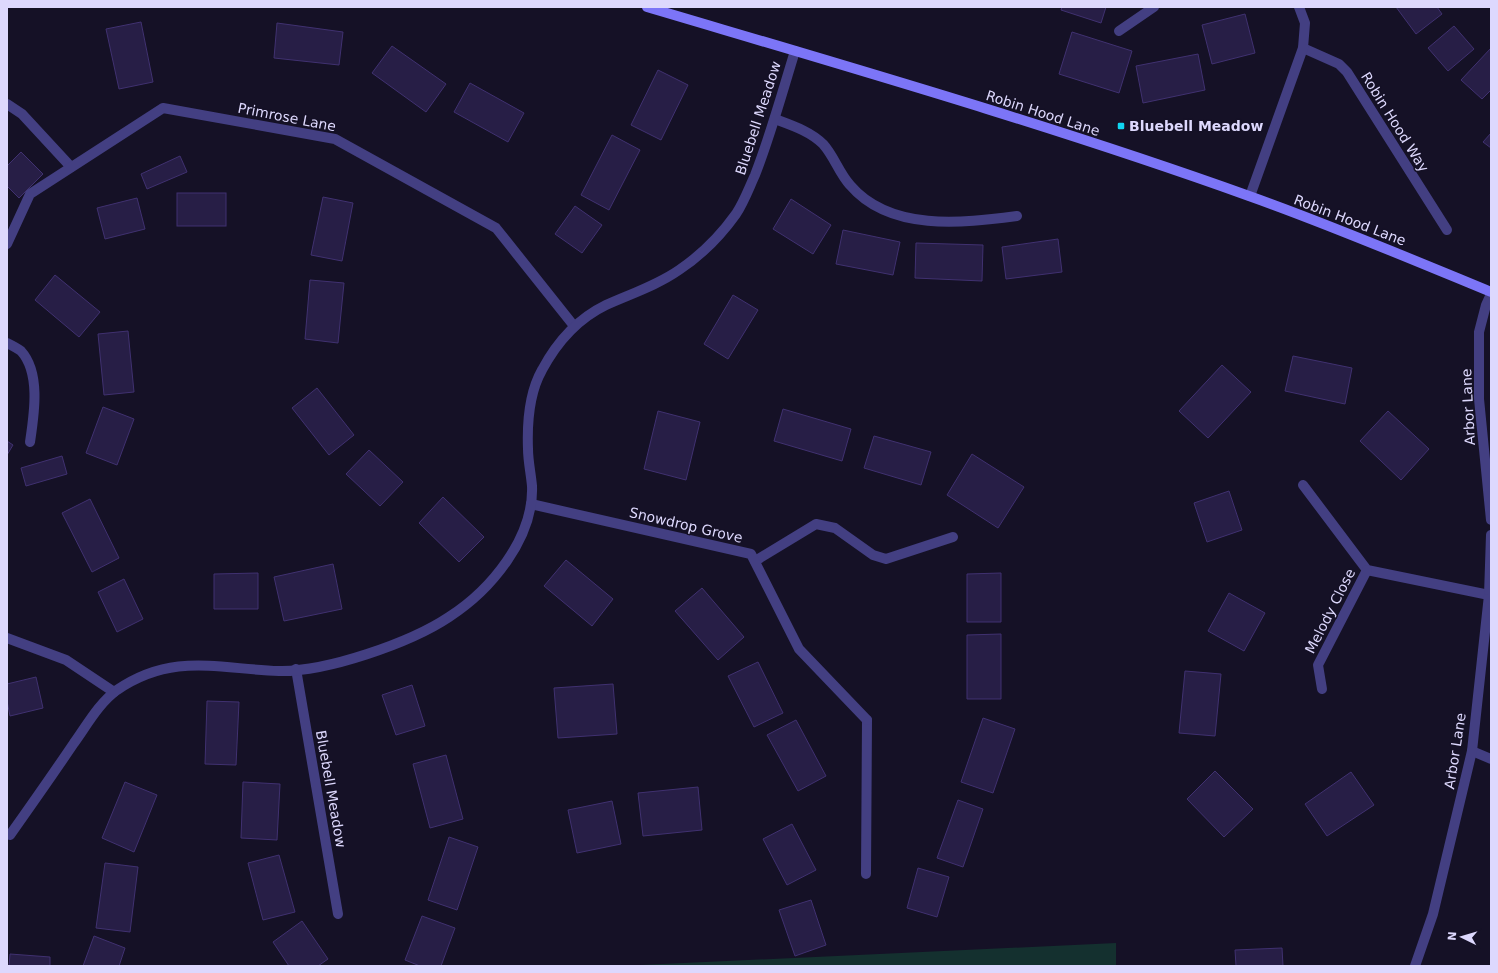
<svg xmlns="http://www.w3.org/2000/svg" width="1498" height="973" font-family="'DejaVu Sans',sans-serif">
<style>
.park{fill:#14302f}
.building{fill:#271e46;stroke:#403170}
.lines{fill:none;stroke-linecap:round;stroke-linejoin:round}
.service{stroke:#433f82;stroke-width:10}
.minor{stroke:#433f82;stroke-width:10}
.secondary{stroke:#7c75f7;stroke-width:10}
.poi-dot{fill:#10d5f1;stroke:#151126;stroke-width:1.5}
.labels{text-anchor:middle;dominant-baseline:central;stroke-width:3;stroke-linejoin:round;paint-order:stroke}
.street-label{font-size:14px;fill:#ddd8fd;stroke:#151126}
.poi-label{font-size:14px;font-weight:bold;fill:#ddd8fd;stroke:#151126;text-anchor:start}
</style>
<rect width="100%" height="100%" fill="#151126"/>
<path class="park" d="M1116 943V966H619Z"/>
<g class="building">
<path d="M1062 7H1106L1101 23 1061 10Z"/>
<path d="M1396 7H1437L1442 14 1416 34Z"/>
<path d="M1245 14 1255 53 1212 64 1202 25Z"/>
<path d="M141 22 153 82 119 89 106 29Z"/>
<path d="M277 23 343 32 339 65 274 58Z"/>
<path d="M1454 26 1474 49 1448 71 1428 48Z"/>
<path d="M1072 32 1132 51 1119 93 1059 74Z"/>
<path d="M392 46 446 84 426 112 372 73Z"/>
<path d="M1491 48V90L1482 99 1461 80Z"/>
<path d="M1198 54 1205 90 1143 103 1136 66Z"/>
<path d="M658 70 688 85 661 140 631 125Z"/>
<path d="M470 83 524 113 508 142 454 112Z"/>
<path d="M1491 133V148L1483 142Z"/>
<path d="M612 135 640 150 609 210 581 195Z"/>
<path d="M21 152 43 174 19 198 7 186V166Z"/>
<path d="M180 156 187 172 147 189 141 174Z"/>
<rect x="177" y="193" width="49" height="33"/>
<path d="M323 197 353 203 342 261 311 255Z"/>
<path d="M137 198 145 229 105 239 97 208Z"/>
<path d="M791 199 831 225 813 254 773 229Z"/>
<path d="M575 206 602 225 582 253 555 234Z"/>
<path d="M843 230 900 242 893 275 836 264Z"/>
<path d="M1058 239 1062 272 1006 279 1002 247Z"/>
<path d="M916 243 983 245 982 281 915 278Z"/>
<path d="M55 275 100 312 79 337 35 300Z"/>
<path d="M310 280 344 283 338 343 305 339Z"/>
<path d="M733 295 758 310 728 359 704 344Z"/>
<path d="M128 331 134 392 104 395 98 334Z"/>
<path d="M1293 356 1352 368 1345 404 1285 391Z"/>
<path d="M1222 365 1251 392 1208 438 1179 411Z"/>
<path d="M317 388 354 435 329 455 292 408Z"/>
<path d="M103 407 134 419 117 465 86 453Z"/>
<path d="M783 409 851 429 842 461 774 441Z"/>
<path d="M658 411 700 422 686 480 644 469Z"/>
<path d="M1388 411 1429 449 1401 480 1360 441Z"/>
<path d="M874 436 931 452 921 485 864 468Z"/>
<path d="M7 441 13 445 7 455Z"/>
<path d="M369 450 403 482 380 506 346 474Z"/>
<path d="M972 454 1024 487 998 528 947 495Z"/>
<path d="M62 456 67 474 26 486 21 468Z"/>
<path d="M1229 491 1242 530 1207 542 1194 503Z"/>
<path d="M443 497 484 537 459 562 419 523Z"/>
<path d="M90 499 119 558 92 572 62 513Z"/>
<path d="M566 560 613 599 592 626 544 586Z"/>
<path d="M333 564 342 609 284 621 274 577Z"/>
<path d="M258 573V609H214V574Z"/>
<path d="M1001 573V622H967V574Z"/>
<path d="M124 579 143 619 117 632 98 592Z"/>
<path d="M702 588 744 637 718 660 675 611Z"/>
<path d="M1229 593 1265 613 1244 651 1208 631Z"/>
<path d="M1001 634V699H967V635Z"/>
<path d="M758 662 783 713 754 727 728 676Z"/>
<path d="M1185 671 1221 674 1215 736 1179 733Z"/>
<path d="M36 677 43 708 10 716 7 701V684Z"/>
<path d="M613 684 617 734 558 738 554 688Z"/>
<path d="M412 685 425 726 396 735 382 695Z"/>
<path d="M207 701 239 702 236 765 205 764Z"/>
<path d="M983 718 1015 729 993 793 961 782Z"/>
<path d="M796 720 826 776 798 791 767 735Z"/>
<path d="M446 755 463 819 430 828 413 764Z"/>
<path d="M1215 771 1253 809 1224 837 1187 799Z"/>
<path d="M1351 772 1374 805 1327 836 1305 804Z"/>
<path d="M125 782 157 795 134 852 102 838Z"/>
<path d="M243 782 280 784 277 840 241 838Z"/>
<path d="M698 787 702 830 643 836 638 793Z"/>
<path d="M958 800 983 809 963 867 937 858Z"/>
<path d="M612 801 621 844 577 853 568 810Z"/>
<path d="M792 824 816 870 787 885 763 839Z"/>
<path d="M449 837 478 847 457 910 428 900Z"/>
<path d="M279 855 295 912 263 920 248 863Z"/>
<path d="M105 863 138 867 130 932 96 928Z"/>
<path d="M918 868 949 877 937 917 907 908Z"/>
<path d="M811 900 826 945 795 956 779 910Z"/>
<path d="M422 916 455 928 441 966H420L405 960Z"/>
<path d="M302 921 328 959 318 966H289L273 942Z"/>
<path d="M94 936 125 948 119 966H83Z"/>
<path d="M1282 948 1283 966H1236L1235 950Z"/>
<path d="M10 954 50 957V966H9Z"/>
</g>
<g class="lines">
<g class="service">
<path d="M7 104 22 114 71 167"/>
<path d="M775 119C791 125 810 131 823 144 834 156 839 173 850 185 890 232 962 223 1017 216"/>
<path d="M7 343C11 345 17 348 21 351 41 373 34 415 30 442"/>
<path d="M755 561 816 524 835 528 873 555 886 559 953 537"/>
<path d="M866 874 867 720"/>
</g>
<g class="minor">
<path d="M1119 31 1154 7"/>
<path d="M1303 48 1339 64 1347 72 1447 230"/>
<path d="M1250 196 1303 48 1305 23 1299 7"/>
<path d="M7 244 30 194 163 108 335 139 496 228 574 326"/>
<path d="M1491 294 1486 305 1479 332V399L1491 520"/>
<path d="M1303 485 1367 570 1489 595"/>
<path d="M531 504 751 554 799 649 867 720"/>
<path d="M7 638 66 660 114 692"/>
<path d="M296 669 338 914"/>
<path d="M1322 689 1318 665 1367 570"/>
<path d="M1472 751 1491 759"/>
<path d="M10 835C32 804 53 774 74 743 87 725 99 703 117 690 173 652 218 669 279 671 326 672 410 643 449 617 491 590 534 538 532 486 531 474 528 461 528 449 527 423 529 393 542 370 557 342 577 319 606 305 630 294 656 286 679 270 700 256 721 235 736 214 744 202 749 188 755 175 771 134 782 93 795 51"/>
<path d="M1415 966 1433 914 1472 751 1489 595 1491 535"/>
</g>
<path class="secondary" d="M647 7C849 67 1051 125 1249 196 1331 225 1411 259 1491 292"/>
</g>
<rect class="poi-dot" x="1117" y="122" width="8" height="8" rx="2"/>
<g class="labels">
<g class="street-label">
<text transform="translate(1043 113) rotate(18)">Robin Hood Lane</text>
<text transform="translate(287 117) rotate(11)">Primrose Lane</text>
<text transform="translate(758 118) rotate(-72)">Bluebell Meadow</text>
<text transform="translate(1395 122) rotate(58)">Robin Hood Way</text>
<text transform="translate(1350 220) rotate(21)">Robin Hood Lane</text>
<text transform="translate(1468 407) rotate(-93)">Arbor Lane</text>
<text transform="translate(686 525) rotate(13)">Snowdrop Grove</text>
<text transform="translate(1330 611) rotate(-63)">Melody Close</text>
<text transform="translate(1455 751) rotate(-81)">Arbor Lane</text>
<text transform="translate(331 789) rotate(80)">Bluebell Meadow</text>
</g>
<g class="poi-label">
<text x="1129" y="126">Bluebell Meadow</text>
</g>
</g>
<rect width="1498" height="973" fill="none" stroke="#ddd8fd" stroke-width="16"/>
<g transform="translate(1462 937) rotate(275)" stroke="#151126" stroke-width="3" paint-order="stroke">
<path d="M0-3L7 15L0 10L-7 15Z" fill="#ddd8fd"/>
<text y="-6" font-size="11" font-weight="bold" text-anchor="middle" fill="#ddd8fd">N</text>
</g>
</svg>
